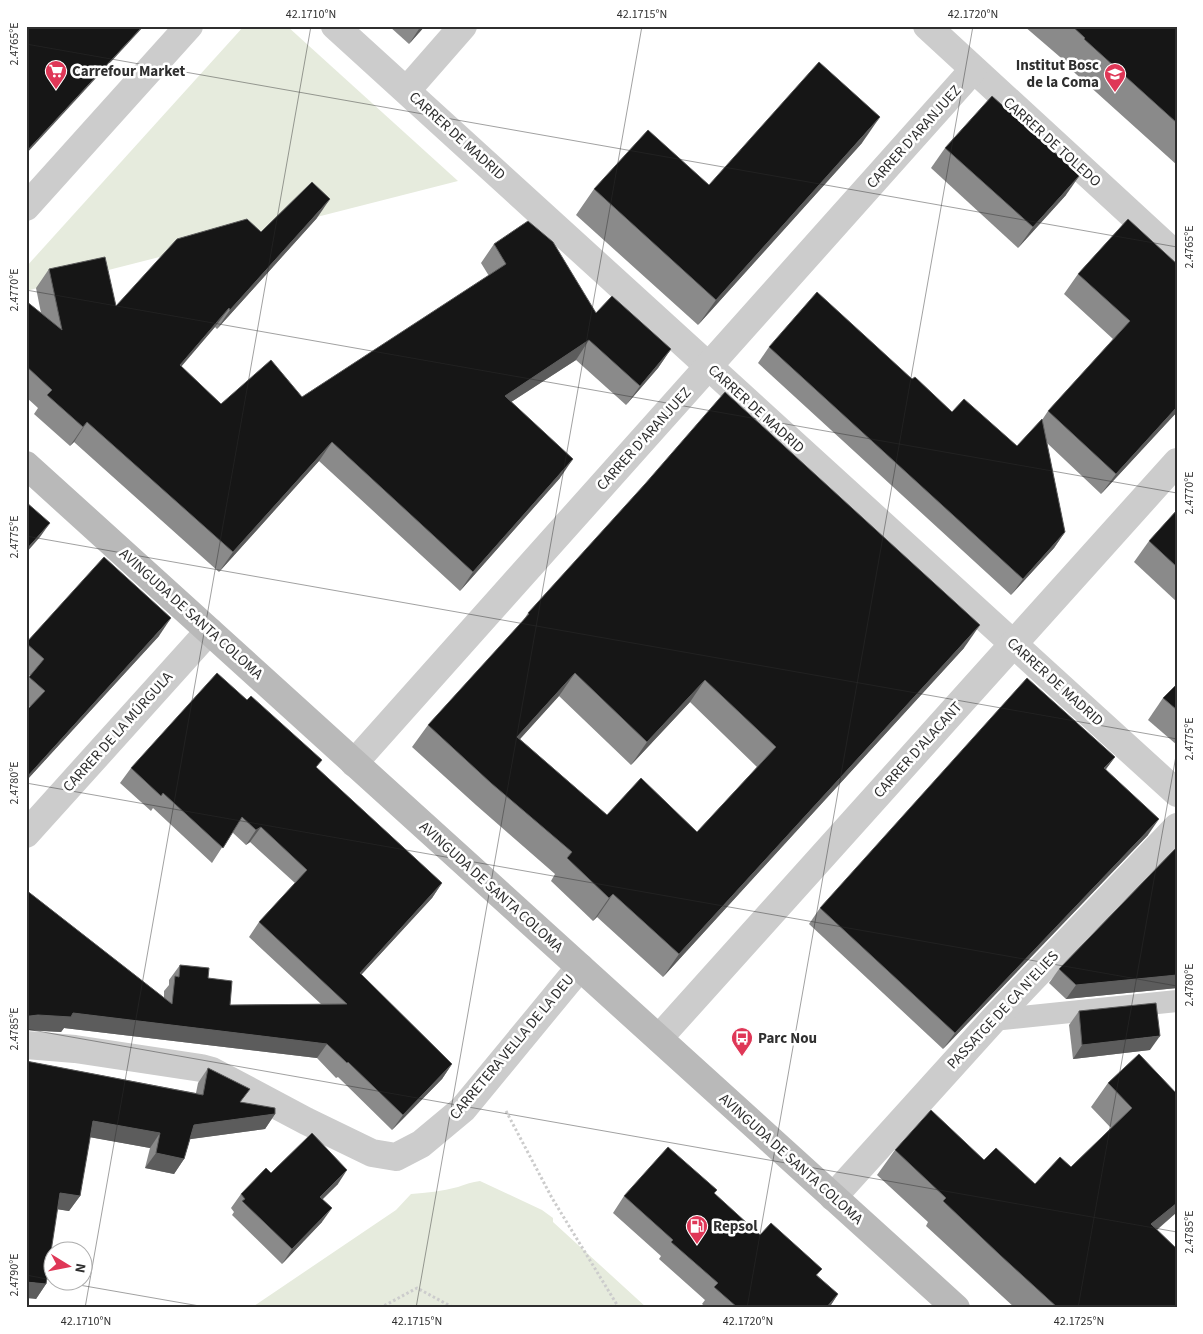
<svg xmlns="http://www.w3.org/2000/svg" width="1203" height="1334" font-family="'Source Sans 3',sans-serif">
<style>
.green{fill:#e6ebdd}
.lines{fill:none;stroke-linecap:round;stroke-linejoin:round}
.path{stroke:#ccc;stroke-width:3;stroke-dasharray:2.5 2.5;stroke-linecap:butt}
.service{stroke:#ccc;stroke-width:22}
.minor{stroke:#ccc;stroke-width:28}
.secondary{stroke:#b9b9b9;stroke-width:28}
.wall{fill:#8a8a8a;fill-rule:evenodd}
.shaded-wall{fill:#5c5c5c}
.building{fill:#161616;stroke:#5c5c5c;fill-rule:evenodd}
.ticks{fill:none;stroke:#2f2f2f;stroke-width:1;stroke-opacity:0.45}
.labels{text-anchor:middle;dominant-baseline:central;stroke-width:5;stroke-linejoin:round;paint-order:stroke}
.poi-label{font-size:15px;font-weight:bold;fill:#2f2f2f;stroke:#fff;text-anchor:start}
.street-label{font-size:15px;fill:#2f2f2f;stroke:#fff}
.neatline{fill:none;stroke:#2f2f2f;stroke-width:2}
.ticks-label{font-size:12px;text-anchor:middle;fill:#2f2f2f}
</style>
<rect width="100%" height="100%" fill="#fff"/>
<g class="green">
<path d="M244 26H287L458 181 26 291V267Z"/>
<path d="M480 1181 542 1210 553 1218V1222L647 1308H251L396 1210 411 1194C426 1193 442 1191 458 1187 466 1184 472 1182 480 1181Z"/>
</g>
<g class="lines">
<g class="path">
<path d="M506 1111 552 1198 619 1308"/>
<path d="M380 1308 417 1288 454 1308"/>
</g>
<path class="service" d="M993 1020 1177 1001"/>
<g class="minor">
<path d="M335 26 1177 793"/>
<path d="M927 26 1177 256"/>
<path d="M407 90 463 26"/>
<path d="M26 207 189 26"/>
<path d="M354 763 973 70"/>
<path d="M26 834 209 631"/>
<path d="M659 1038 1177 462"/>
<path d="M26 1045 75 1049 201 1068 212 1071 306 1121 372 1153 396 1157 421 1144 463 1109 580 967"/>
<path d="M833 1197 993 1020 1177 827"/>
</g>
<path class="secondary" d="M26 465 956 1308"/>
</g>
<g class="wall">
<path d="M389 26H425L409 44Z"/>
<path d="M1024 26H1177V165L1066 65 1067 63Z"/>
<path d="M862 143 698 325 576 215 594 189 709 185Z"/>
<path d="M945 148 1066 195 1018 248 931 168Z"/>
<path d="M317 218 217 329 215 327 181 367 221 404 302 397 489 276 481 263 494 244 596 313 671 349 658 368 626 405 576 360 511 402 560 478 460 591 319 461 219 572 74 442 70 446 34 414 38 408 26 397V301L41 313 36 288 49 269 116 306 261 232Z"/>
<path d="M1128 219 1177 412 1101 494 1047 443 1065 532 1054 548 1011 595 758 363 769 347 912 379 952 412 1017 446 1042 420 1048 411 1113 339 1064 294 1078 274Z"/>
<path d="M1177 510V602L1134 562 1149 541Z"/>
<path d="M528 613 964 648 663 977 597 917 593 921 551 881 555 874 476 805 412 747 428 725 523 621ZM559 696 631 765 690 702 757 767 697 832 607 815 520 739Z"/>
<path d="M159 636 26 781V711L30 707 26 704V681L30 676 26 672V643Z"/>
<path d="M1177 684V745L1148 720 1163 698Z"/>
<path d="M1115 757 1106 769 1148 835 943 1049 809 924 820 908Z"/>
<path d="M316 767 442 883 432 898 361 975 452 1064 442 1079 392 1130 338 1077 336 1078 317 1058 64 1028 61 1032 26 1030V890L164 998V991L169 985V980L180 965 208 978 230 1005 321 1004 249 937 259 922 295 883 250 842 246 845 232 832 212 863 153 808 151 811 120 783 131 768Z"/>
<path d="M1177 847V988L1066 999 1049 983 1059 969Z"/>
<path d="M1079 1011 1150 1050 1073 1059 1069 1025Z"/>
<path d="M26 1061 196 1093 198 1083 208 1068 240 1102 275 1114 265 1129 190 1139 184 1159 174 1174 145 1168 150 1148 90 1137 80 1196 69 1211 57 1209 46 1284 36 1299Z"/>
<path d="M1108 1083 1177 1094V1212L1157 1230 1177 1308H1015L926 1226 928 1222 877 1175 895 1150 984 1160 1035 1184 1071 1167 1111 1128 1091 1107Z"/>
<path d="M271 1173 338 1184 323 1199 322 1222 282 1264 232 1215 234 1212 231 1208 241 1194Z"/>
<path d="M717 1190 714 1194 760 1235 822 1269 817 1275 838 1294 829 1308H707L702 1304 705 1300 659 1259 661 1256 613 1213 624 1196Z"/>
</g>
<g class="shaded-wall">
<path d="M143 26H144L26 154V152Z"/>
<path d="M421 26H425L409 44Z"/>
<path d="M880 117 862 143 698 325 716 300Z"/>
<path d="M1080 175 1066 195 1018 248 1033 227Z"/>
<path d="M330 199 317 218 217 329 230 310Z"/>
<path d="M229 308 215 327 166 384 180 365Z"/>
<path d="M589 340 576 360 491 415 505 396Z"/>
<path d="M671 349 658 368 626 405 640 386Z"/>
<path d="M1177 407V412L1101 494 1116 474Z"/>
<path d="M87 422 74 442 70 446 83 427Z"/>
<path d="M332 442 319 461 219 572 233 552Z"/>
<path d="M573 459 560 478 460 591 473 572Z"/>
<path d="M50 523 40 537 26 553V550Z"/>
<path d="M1065 532 1054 548 1011 595 1023 579Z"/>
<path d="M171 618 159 636 26 781 27 777Z"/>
<path d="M980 625 964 648 663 977 679 954Z"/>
<path d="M575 673 559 696 501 760 517 737Z"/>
<path d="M705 680 690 702 631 765 647 742Z"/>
<path d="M1115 757 1103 773 1104 768Z"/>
<path d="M1159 819 1148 835 943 1049 955 1033Z"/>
<path d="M261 827 250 842 246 845 256 830Z"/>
<path d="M442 883 432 898 349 988 360 973Z"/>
<path d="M613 894 597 917 593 921 609 898Z"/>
<path d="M1177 975V988L1066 999 1076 985Z"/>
<path d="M73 1013 327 1044 317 1058 64 1028 61 1032 26 1030V1016Z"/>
<path d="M1160 1036 1150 1050 1073 1059 1082 1045Z"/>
<path d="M452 1064 442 1079 392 1130 403 1115Z"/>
<path d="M275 1114 265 1129 184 1140 194 1125Z"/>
<path d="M93 1121 160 1133 150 1148 83 1136Z"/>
<path d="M156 1153 184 1159 174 1174 145 1168Z"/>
<path d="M347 1170 338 1184 310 1211 320 1197Z"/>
<path d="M60 1193 80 1196 69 1211 49 1208Z"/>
<path d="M1177 1203V1212L1162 1225 1134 1249 1151 1224Z"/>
<path d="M332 1208 322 1222 282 1264 292 1249Z"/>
<path d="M26 1282 46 1284 36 1299 26 1298Z"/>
<path d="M838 1294 829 1308H826Z"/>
</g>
<g class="building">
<path d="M26 26H143L26 152Z"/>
<path d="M1072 26H1177V123L1084 39 1085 38Z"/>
<path d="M819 62 880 117 716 300 594 189 648 130 709 185Z"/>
<path d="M992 96 1080 175 1033 227 945 148Z"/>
<path d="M312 182 330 199 230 310 229 308 180 365 221 404 271 360 302 397 506 264 494 244 528 221 553 242 596 313 612 296 671 349 640 386 589 340 505 396 573 459 473 572 332 442 233 552 87 422 83 427 47 395 52 390 26 366V301L62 330 49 269 105 257 116 306 177 239 247 219 261 232Z"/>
<path d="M1128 219 1177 264V407L1116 474 1048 411 1130 321 1078 274Z"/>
<path d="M817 292 912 379 915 377 952 412 964 399 1017 446 1042 419 1065 532 1023 579 769 347Z"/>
<path d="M725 392 980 625 679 954 613 894 609 898 567 858 572 852 491 783 428 725 529 614 528 613 645 484ZM575 673 647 742 705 680 776 747 697 832 641 778 607 815 517 737Z"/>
<path d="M26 502 50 523 26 550Z"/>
<path d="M1177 510V567L1149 541Z"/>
<path d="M104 557 171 618 27 777 26 776V711L45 691 29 677 44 659 26 643Z"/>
<path d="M217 673 247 700 251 696 322 760 316 767 442 883 360 973 452 1064 403 1115 348 1062 347 1063 327 1044 73 1013 71 1017 38 1015 30 1016H26V890L172 1004 175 976 179 977 180 965 209 968 208 978 232 981 230 1005 347 1004 259 922 307 870 261 827 256 830 242 817 223 848 163 793 161 796 131 768Z"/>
<path d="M1027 678 1115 757 1104 768 1159 819 955 1033 820 908Z"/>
<path d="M1177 684V710L1163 698Z"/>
<path d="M1177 847V975L1076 985 1059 969Z"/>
<path d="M1156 1003 1160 1036 1082 1045 1079 1011Z"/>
<path d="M1139 1054 1177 1094V1203L1151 1224 1177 1249V1308H1058L1000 1255 943 1201 946 1198 895 1150 931 1110 984 1160 996 1148 1035 1184 1060 1157 1071 1167 1132 1108 1108 1083Z"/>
<path d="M26 1061 203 1095 208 1068 250 1089 240 1102 275 1108V1114L194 1125 184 1159 156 1153 160 1133 93 1121 80 1196 60 1193 46 1284 26 1282Z"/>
<path d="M312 1133 347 1170 320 1197 332 1208 292 1249 242 1201 245 1199 241 1194 266 1168 271 1173Z"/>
<path d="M668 1147 717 1190 714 1193 760 1235 771 1223 822 1269 816 1275 838 1294 826 1308H738L714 1287 718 1283 671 1242 673 1240 624 1196Z"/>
</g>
<path class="ticks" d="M26 44 1177 247M26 290 1177 493M26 536 1177 739M26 783 1177 986M26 1029 1177 1232M26 1275 52 1280M62 1282 211 1308M85 1308 311 26M416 1308 642 26M747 1308 973 26M1078 1308 1177 750"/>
<defs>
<g id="supermarket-pin" transform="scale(1.125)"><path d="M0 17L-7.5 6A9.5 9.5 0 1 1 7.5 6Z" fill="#df3757" stroke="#fff"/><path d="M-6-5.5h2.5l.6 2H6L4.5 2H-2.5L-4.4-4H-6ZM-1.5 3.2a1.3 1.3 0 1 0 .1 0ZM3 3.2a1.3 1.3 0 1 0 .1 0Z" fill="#fff"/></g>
<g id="school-pin" transform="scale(1.125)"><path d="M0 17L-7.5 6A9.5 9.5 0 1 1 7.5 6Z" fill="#df3757" stroke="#fff"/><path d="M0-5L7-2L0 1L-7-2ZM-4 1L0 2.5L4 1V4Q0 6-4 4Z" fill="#fff"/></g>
<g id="bus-pin" transform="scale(1.125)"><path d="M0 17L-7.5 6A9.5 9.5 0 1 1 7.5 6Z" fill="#df3757" stroke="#fff"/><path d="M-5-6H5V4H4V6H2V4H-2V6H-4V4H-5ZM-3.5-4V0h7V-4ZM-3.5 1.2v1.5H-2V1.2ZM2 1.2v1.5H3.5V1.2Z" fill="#fff"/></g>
<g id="fuel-pin" transform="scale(1.125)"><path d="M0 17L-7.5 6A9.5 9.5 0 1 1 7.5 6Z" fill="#df3757" stroke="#fff"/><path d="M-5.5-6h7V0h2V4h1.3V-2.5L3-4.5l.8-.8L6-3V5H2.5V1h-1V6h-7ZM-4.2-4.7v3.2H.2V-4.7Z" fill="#fff"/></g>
</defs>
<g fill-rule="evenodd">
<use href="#supermarket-pin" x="56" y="71"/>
<use href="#school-pin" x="1115" y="74"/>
<use href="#bus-pin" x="742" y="1038"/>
<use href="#fuel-pin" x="697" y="1226"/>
</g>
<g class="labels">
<g class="poi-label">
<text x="1099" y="65" text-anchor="end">Institut Bosc<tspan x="1099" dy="17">de la Coma</tspan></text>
<text x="72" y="71">Carrefour Market</text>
<text x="758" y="1038">Parc Nou</text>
<text x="713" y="1226">Repsol</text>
</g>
<g class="street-label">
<text transform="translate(457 136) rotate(42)">CARRER DE MADRID</text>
<text transform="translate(914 137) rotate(-48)">CARRER D'ARANJUEZ</text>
<text transform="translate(1052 142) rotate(42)">CARRER DE TOLEDO</text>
<text transform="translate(756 409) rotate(42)">CARRER DE MADRID</text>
<text transform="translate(644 439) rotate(-48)">CARRER D'ARANJUEZ</text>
<text transform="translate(191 614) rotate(42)">AVINGUDA DE SANTA COLOMA</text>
<text transform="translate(1055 682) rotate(42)">CARRER DE MADRID</text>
<text transform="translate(118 732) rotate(-48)">CARRER DE LA MÚRGULA</text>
<text transform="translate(918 750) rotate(-48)">CARRER D'ALACANT</text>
<text transform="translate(491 887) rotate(42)">AVINGUDA DE SANTA COLOMA</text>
<text transform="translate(1003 1010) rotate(-47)">PASSATGE DE CA N'ELIES</text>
<text transform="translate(512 1047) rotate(-50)">CARRETERA VELLA DE LA DEU</text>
<text transform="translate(791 1159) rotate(42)">AVINGUDA DE SANTA COLOMA</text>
</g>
</g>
<rect width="1203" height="1334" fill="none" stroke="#ffffff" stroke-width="55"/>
<g transform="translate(68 1266) rotate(100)"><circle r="24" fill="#ffffff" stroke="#acacac"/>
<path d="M0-4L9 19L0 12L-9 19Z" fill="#df3757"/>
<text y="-8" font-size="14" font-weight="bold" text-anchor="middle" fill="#2f2f2f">N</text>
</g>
<rect x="28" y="28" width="1148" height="1278" class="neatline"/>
<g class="ticks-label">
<text x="311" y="18">42.1710°N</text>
<text x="642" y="18">42.1715°N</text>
<text x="973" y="18">42.1720°N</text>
<text transform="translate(14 44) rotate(-90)" y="4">2.4765°E</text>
<text transform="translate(1189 247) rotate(-90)" y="4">2.4765°E</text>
<text transform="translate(14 290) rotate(-90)" y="4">2.4770°E</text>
<text transform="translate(1189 493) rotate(-90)" y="4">2.4770°E</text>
<text transform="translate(14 537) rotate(-90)" y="4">2.4775°E</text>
<text transform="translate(1189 739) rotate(-90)" y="4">2.4775°E</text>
<text transform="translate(14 783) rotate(-90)" y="4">2.4780°E</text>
<text transform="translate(1189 985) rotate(-90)" y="4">2.4780°E</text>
<text transform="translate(14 1029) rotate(-90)" y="4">2.4785°E</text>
<text transform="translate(1189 1232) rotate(-90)" y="4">2.4785°E</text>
<text transform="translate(14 1275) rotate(-90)" y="4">2.4790°E</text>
<text x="86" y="1325">42.1710°N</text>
<text x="417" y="1325">42.1715°N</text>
<text x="748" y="1325">42.1720°N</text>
<text x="1079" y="1325">42.1725°N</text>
</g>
</svg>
